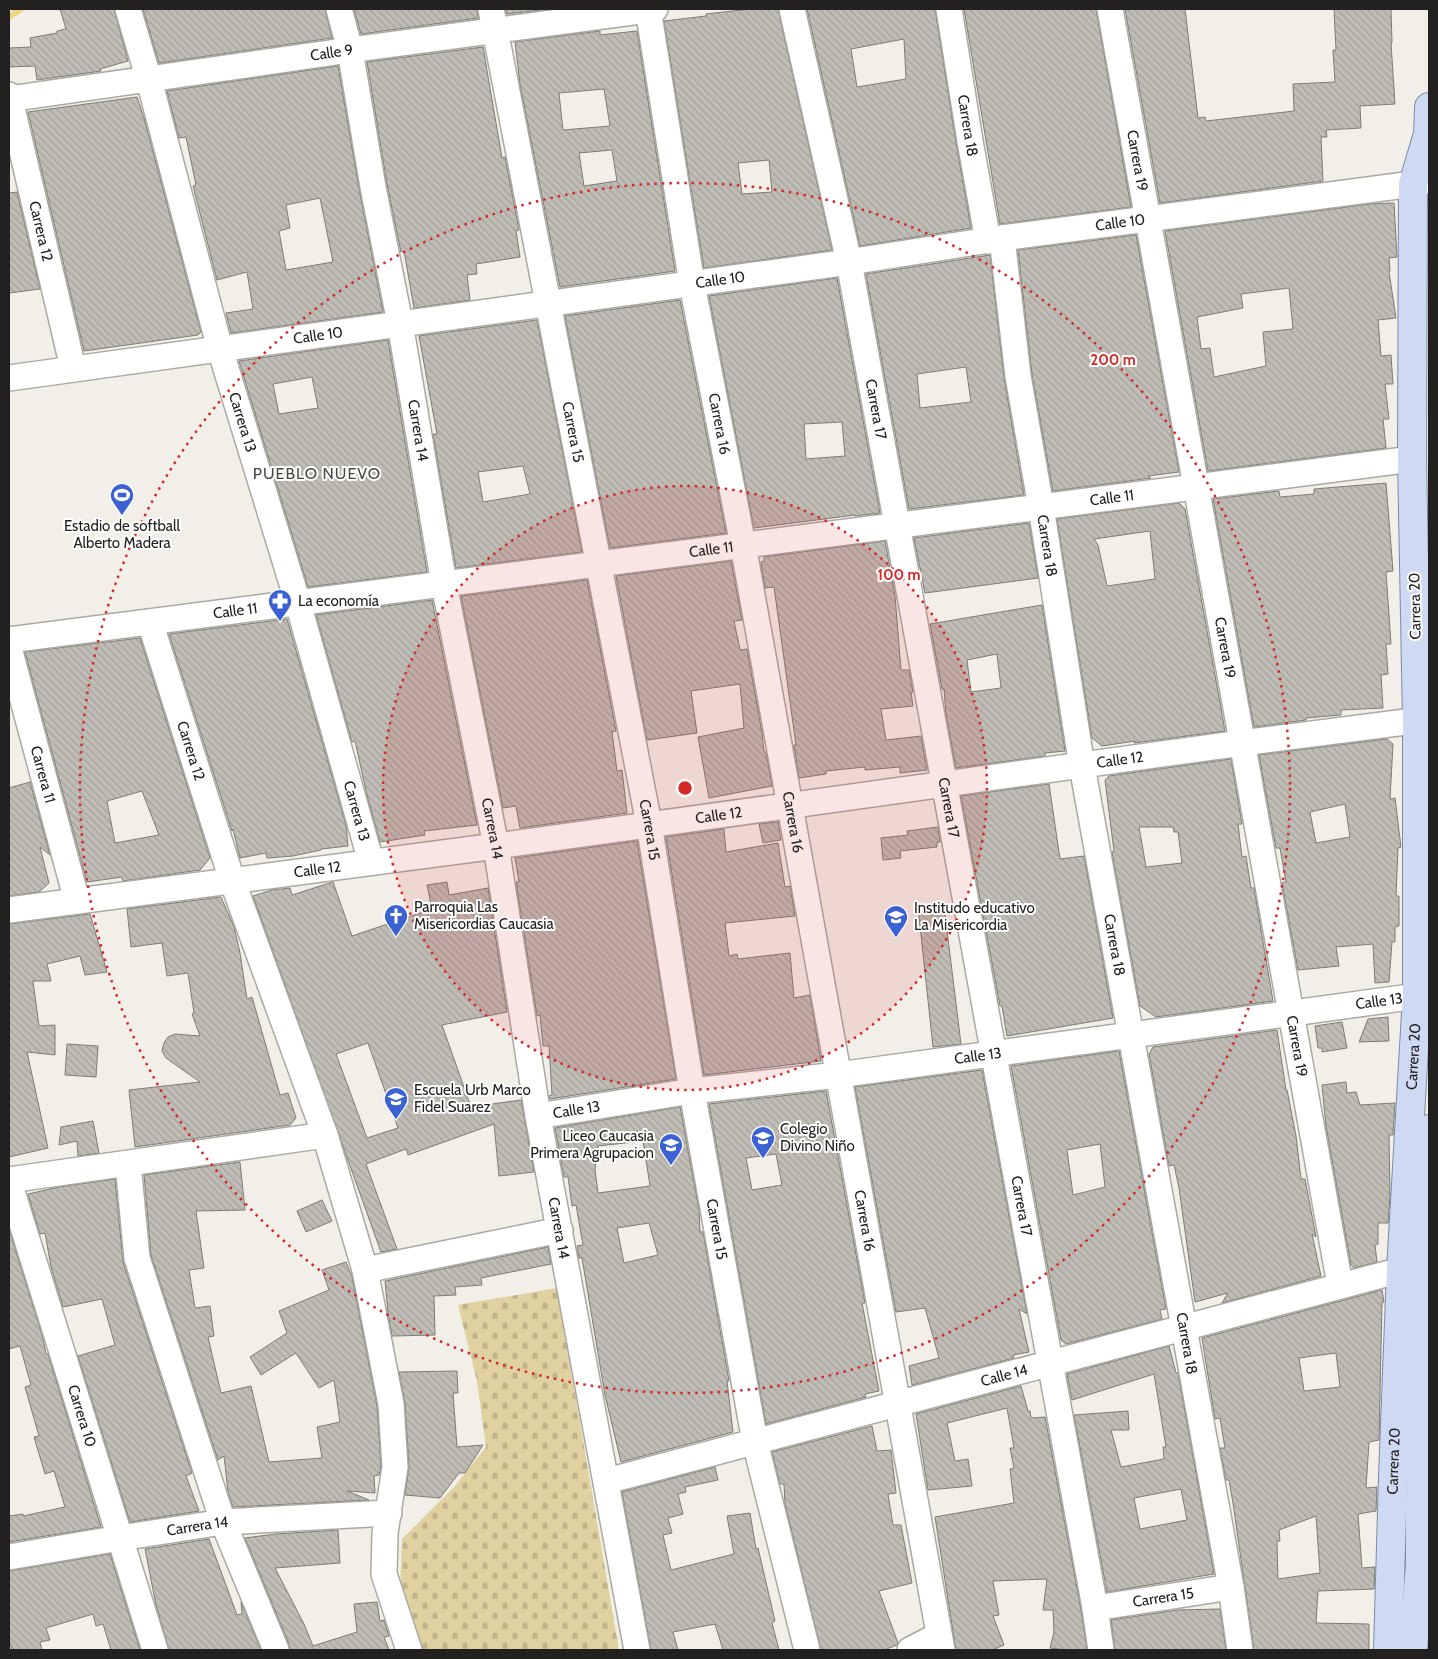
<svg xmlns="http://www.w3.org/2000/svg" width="1438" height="1659" font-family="Cabin,sans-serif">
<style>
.cemetery{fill:url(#cemetery-stones)}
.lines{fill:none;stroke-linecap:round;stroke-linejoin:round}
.stream{stroke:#edd585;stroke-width:6}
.building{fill:url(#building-back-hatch);stroke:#7e7c75;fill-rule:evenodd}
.street-casing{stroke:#aba9a2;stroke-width:28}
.primary-casing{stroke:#7d8aa5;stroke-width:30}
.street{stroke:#fff;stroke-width:25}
.primary{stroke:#cedaf4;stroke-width:28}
.ring{fill:none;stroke:#d62828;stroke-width:2.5;stroke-dasharray:2.5 5}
.labels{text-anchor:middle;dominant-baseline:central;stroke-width:4;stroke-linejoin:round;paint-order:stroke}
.street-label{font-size:15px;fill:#22211f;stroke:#fff}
.poi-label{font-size:15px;fill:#22211f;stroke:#fff;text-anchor:start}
.neighbourhood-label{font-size:16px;letter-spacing:1px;fill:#494841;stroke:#fff}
.centre{fill:#d62828;stroke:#fff;stroke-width:2.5}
.ring-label{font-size:15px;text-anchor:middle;font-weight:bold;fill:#d62828;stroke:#fff;stroke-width:4;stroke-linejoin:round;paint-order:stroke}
</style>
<defs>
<pattern id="cemetery-stones" width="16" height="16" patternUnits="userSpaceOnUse" patternTransform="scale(1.25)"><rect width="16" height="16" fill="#e0d1a1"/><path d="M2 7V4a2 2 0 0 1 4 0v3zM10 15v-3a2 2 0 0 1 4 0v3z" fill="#c0b38a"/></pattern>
<pattern id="building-back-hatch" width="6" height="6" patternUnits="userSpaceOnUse" patternTransform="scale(1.25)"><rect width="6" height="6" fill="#bfbdb5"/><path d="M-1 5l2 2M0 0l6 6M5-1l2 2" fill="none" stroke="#a4a29b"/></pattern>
</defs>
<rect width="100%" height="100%" fill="#f1efe7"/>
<path class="cemetery" d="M557 1288 619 1650H422L400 1589 402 1539 455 1486 486 1447 477 1381 458 1305Z"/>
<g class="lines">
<path class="stream" d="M9 17 21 9"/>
</g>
<g class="building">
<path d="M60 9H114L128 61 100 69 101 71 37 80 35 66 9 67V48L31 47 30 38 57 33V31L66 29Z"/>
<path d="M143 9H325L332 38 159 63Z"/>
<path d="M354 9H477L478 18 361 34Z"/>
<path d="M506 9H549L507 14Z"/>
<path d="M750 9H778L832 250 704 268 664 21 706 16V14ZM769 160 772 192 742 194 738 163Z"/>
<path d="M807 9H935L956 143 971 228 860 246ZM904 39 906 79 857 87 851 49Z"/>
<path d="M964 9H1096L1131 207 1000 224Z"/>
<path d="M1125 9H1185L1198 118 1205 117 1206 121 1294 111 1293 84 1335 82 1333 50H1336L1334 9H1391L1392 43H1391L1395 104 1360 106 1361 128 1326 130 1327 137H1321L1323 181 1160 203Z"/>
<path d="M600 31V35L637 31 675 271 560 287 520 84 515 42ZM604 89 610 126 563 130 559 93ZM612 150 617 181 584 186 579 153Z"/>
<path d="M483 47 502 158 505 157 519 230 516 231 520 257 476 264 477 274 467 275 470 300 414 308 404 251 401 252 387 184 367 62Z"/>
<path d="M338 66 359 189 383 312 231 333 226 313 253 309 247 272 217 280 193 186 196 185 186 137 179 138 167 91ZM320 198 333 262 286 270 279 231 290 228 286 205Z"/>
<path d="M137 97 144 118 201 332 198 335 84 351 28 112Z"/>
<path d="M17 192 40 289 9 293V193Z"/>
<path d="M1394 203 1397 257 1389 258 1390 271 1389 272 1396 318 1378 320 1381 356 1391 355 1393 384H1385L1389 419H1383L1386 448 1208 471 1165 231 1370 204ZM1289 288 1293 329 1263 332 1266 366 1214 377 1210 348 1201 349 1197 317 1243 308 1241 294Z"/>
<path d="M1136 235 1179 472 1148 476 1151 478 1053 491 1032 374 1018 250Z"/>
<path d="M990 255 1004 378 1024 495 909 509 866 274ZM966 367 971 402 920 408 917 374Z"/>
<path d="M837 278 880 513 855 516V515L754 528 709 296ZM842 422 845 456 806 459 804 424Z"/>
<path d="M680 300 726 533 610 548 565 316Z"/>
<path d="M537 320 582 552 456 568 433 434H437L419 336ZM523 466 530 494 483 502 478 472Z"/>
<path d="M388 340 427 572 308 587 239 361ZM312 377 318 408 279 414 273 384Z"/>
<path d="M1386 483 1393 571 1386 572 1391 644H1386L1388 674 1381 675 1383 708 1341 710V715L1306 718V720L1254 727 1213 499 1279 491 1280 497 1314 494V489Z"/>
<path d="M1179 503 1185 509 1225 731 1134 743 1135 741 1102 746 1092 738 1057 519ZM1150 531 1155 579 1107 586 1098 545 1094 539Z"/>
<path d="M1029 523 1038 578 925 593 914 538Z"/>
<path d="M885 541 895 596 901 670H909L913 692H911L913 706 881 709 886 740 921 736 927 770 900 773V767L865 770V767L826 771V774L799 778 794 745H796L774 587 765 588 761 562 764 561V557Z"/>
<path d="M731 561 742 620 734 621 740 650 747 649 762 733 764 752H766L772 786 709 798 698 737 744 728 740 684 691 691 697 733 647 740 616 576Z"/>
<path d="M587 580 616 731 612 732 617 771 622 770 627 813 520 828 516 806 503 808 461 596Z"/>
<path d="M432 600 477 825 424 831 425 835 380 842 367 795 355 741 352 742 316 615Z"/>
<path d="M1042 605 1065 751 1045 753V756L956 768 946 714 944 689H942L930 624ZM997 654 1001 688 971 692 967 660Z"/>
<path d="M287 619 346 825 348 846 321 849V850L293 856 267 858 266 853 240 858 233 829 232 831 169 634Z"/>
<path d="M140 638 210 858 200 870 123 881 122 877 87 882 25 652ZM142 791 159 835 115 843 107 801Z"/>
<path d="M1387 739 1393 744 1390 799 1395 798 1401 847 1398 848 1396 896H1399V926L1395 927V942H1392L1389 982 1375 983 1373 944 1336 947 1339 966 1298 970 1282 883 1286 882 1280 848H1276L1259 755ZM1345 804 1350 837 1316 843 1310 812Z"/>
<path d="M1231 759 1242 824H1238L1242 857 1246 856 1251 888H1254L1273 1001 1156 1017 1140 1006 1112 852 1114 851 1105 780 1109 776ZM1139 827H1173L1174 832H1178L1182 863 1146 867Z"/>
<path d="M30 782 50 855 40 847 49 883 39 892 9 896V788Z"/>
<path d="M1049 784 1060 859 1084 856 1113 1018 1007 1036 1002 1006H1000L961 796Z"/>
<path d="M778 822 781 840 763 843 759 824Z"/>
<path d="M938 827 940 842H937V847L900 851 901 858 883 860 881 838 908 835 907 831Z"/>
<path d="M724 829 726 852 778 843 785 887 790 886 795 916 725 923 729 956 737 954 738 959 790 953 794 998 810 995 821 1061 704 1075 666 837Z"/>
<path d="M637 841 676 1079 550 1099 549 1096 552 1095 549 1046H543L540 1015 537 1016 516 882H519L515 858Z"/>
<path d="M333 882 352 936 432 909 427 885 447 882 449 895 488 888 507 1012 442 1025 471 1107 521 1100 534 1172 499 1176 494 1124 408 1155 406 1149 366 1164 397 1249 381 1252 253 896 272 890 290 888 292 895ZM368 1043 398 1128 367 1138 336 1054Z"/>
<path d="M221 897 234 927 240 953 247 999 252 997 280 1095 288 1093 296 1118 290 1125 135 1147 129 1090 200 1082 166 1058 162 1051 164 1043 168 1037 175 1034 200 1036 192 1014 194 1013 188 973 167 976 162 943 131 947 127 909Z"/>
<path d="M944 906 961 1044 933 1047 918 907Z"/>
<path d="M90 914 107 972 85 975 80 956 47 964 51 981H33L39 1026 55 1025V1055L27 1052 48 1148 9 1157V924Z"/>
<path d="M1388 1017 1389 1041 1359 1042 1368 1019Z"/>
<path d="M1342 1022 1347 1048 1322 1052V1048H1318L1315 1026Z"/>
<path d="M1277 1030 1286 1090H1287L1296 1136 1301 1179H1305L1316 1237 1312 1234 1321 1276 1222 1303 1228 1293 1195 1302 1179 1188 1174 1165 1169 1166 1149 1054 1153 1047Z"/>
<path d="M67 1044 98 1046 96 1077 65 1075Z"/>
<path d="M1119 1051 1166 1309 1160 1310 1162 1319 1066 1344 1061 1340 1011 1066ZM1100 1144 1105 1187 1073 1195 1067 1150Z"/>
<path d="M982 1070 1027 1314 1019 1309 1029 1352 1013 1355 1014 1358 912 1385 909 1366 939 1358 925 1308 896 1312 855 1087Z"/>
<path d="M1346 1082 1347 1093 1356 1092 1360 1105 1395 1103 1393 1135H1389L1390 1197 1388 1223H1378V1244L1375 1245 1377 1262 1354 1268 1351 1265 1326 1126 1322 1085Z"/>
<path d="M826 1091 865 1303H862L879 1391 865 1394 866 1397 766 1424 709 1104ZM776 1154 782 1185 752 1190 746 1158Z"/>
<path d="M680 1107 699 1210 700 1232H703L729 1381H727L733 1432 621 1462 605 1395 582 1258H579L577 1246 583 1245 576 1205 572 1206 568 1177H564L555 1128ZM643 1141 650 1186 598 1193 595 1170 598 1146ZM649 1223 658 1255 624 1263 617 1228Z"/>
<path d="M93 1121 99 1153 78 1156 77 1141 59 1145 61 1127Z"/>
<path d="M240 1162 245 1210 196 1211 204 1268 189 1270 195 1308 210 1306 214 1336 208 1337 221 1393 251 1386 269 1462 322 1458 317 1427 340 1422 334 1380 319 1388 296 1353 261 1375 250 1357 287 1333 279 1311 329 1290 322 1270 346 1262 352 1277 377 1406 381 1466 379 1475 374 1476 375 1493 347 1491 369 1500 233 1507 228 1492 224 1456 218 1460 151 1255 144 1175Z"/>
<path d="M115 1179 123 1262 192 1473 186 1476 199 1511 130 1522 78 1356 115 1345 102 1299 63 1307 51 1267 45 1233 40 1234 28 1194 59 1187Z"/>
<path d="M322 1200 332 1221 306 1232 297 1211Z"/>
<path d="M9 1229 43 1338 46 1354H48L101 1527 9 1542V1516L23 1514V1516L65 1507 54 1471 45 1474 34 1437 39 1436 25 1387 31 1385 20 1346 9 1349Z"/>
<path d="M548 1247 551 1264 481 1278 482 1285 455 1287 456 1295 434 1296 435 1335 392 1336 388 1313 385 1281Z"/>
<path d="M1382 1290 1384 1302H1382L1379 1440 1369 1442 1366 1488 1377 1487 1376 1511 1358 1514 1362 1568 1375 1567 1374 1589 1318 1591 1316 1623 1369 1624V1650H1254L1233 1503 1229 1480H1226L1220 1448H1225L1220 1418 1215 1419 1202 1338ZM1336 1353 1340 1387 1304 1391 1299 1358ZM1316 1516 1320 1573 1278 1579 1277 1541H1280L1279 1530Z"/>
<path d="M1169 1346 1176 1373H1178L1214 1574 1107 1592 1074 1415 1128 1411 1129 1430H1111L1121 1467 1164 1459 1163 1447H1166L1154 1374 1072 1400 1067 1374ZM1181 1489 1187 1520 1140 1529 1134 1498Z"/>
<path d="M457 1371 458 1393H453L457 1447 483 1445 465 1473H459L440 1498 405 1495 409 1466 405 1403 399 1372Z"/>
<path d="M1021 1386 1028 1411H1030L1031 1418 1045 1417 1081 1610 1087 1650H1066L1050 1648 1054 1632 1053 1610H1043L1047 1579 993 1581 999 1615 993 1616 1004 1645 992 1650H956L935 1517 1014 1503 1010 1469 1014 1468 1010 1448H1014L1007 1408 947 1423 955 1461 968 1459 972 1486 928 1490 916 1414Z"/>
<path d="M872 1426 877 1451 891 1450 896 1493 888 1494 893 1525H901L912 1583 879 1591 898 1643 897 1645 884 1650H821L785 1504 784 1484H780L772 1452Z"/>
<path d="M715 1467 718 1480 685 1487 686 1492 678 1494 683 1514 668 1518 672 1533 663 1535 671 1570 734 1554 727 1516 750 1513 756 1549 758 1548 775 1621 772 1623 779 1650H723L715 1624 673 1632 678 1650H651L622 1492Z"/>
<path d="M338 1530 340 1563 275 1568 304 1624 313 1646 357 1632 354 1604 377 1602 380 1621 384 1620 389 1636 384 1637 389 1650H290L289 1644 245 1538 276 1534Z"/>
<path d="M209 1539 237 1615 242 1614 241 1602 261 1650H169L156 1605 145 1549Z"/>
<path d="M110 1554 140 1650H111L103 1624 96 1626 93 1614 46 1628 50 1640 40 1642 42 1650H12L9 1640V1571Z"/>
<path d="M1220 1609 1226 1650H1115L1111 1620 1178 1610Z"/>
</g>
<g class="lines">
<g class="street-casing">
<g id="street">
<path id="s1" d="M128 9 149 80 220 349 298 603 371 862"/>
<path id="s2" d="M339 9 350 50 373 187 400 323 444 584 496 846 538 1116 637 1650"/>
<path id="s3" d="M491 9 649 824 692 1091 755 1442 807 1650"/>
<path id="s4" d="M648 9 692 284 743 545 942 1650"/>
<path id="s5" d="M792 9 849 262 1095 1608 1101 1650"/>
<path id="s6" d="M949 9 970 141 988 241"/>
<path id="s7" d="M1110 9 1340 1285"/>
<path id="s8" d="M9 95 73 368"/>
<path id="s9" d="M9 99 350 50 655 9"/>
<path id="s10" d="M1002 238 1018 376 1041 507 1082 766 1231 1587 1240 1650"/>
<path id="s11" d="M9 378 849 262 1002 238 1413 184 1429 180"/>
<path id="s12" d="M150 622 232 880 325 1135 365 1270 391 1404 395 1467 385 1533 384 1574 409 1650"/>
<path id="s13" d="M9 640 1412 459"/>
<path id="s14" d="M9 648 77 901"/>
<path id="s15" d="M9 910 496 846 1242 743 1429 719"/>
<path id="s16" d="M538 1116 692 1091 838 1075 1417 996"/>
<path d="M128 1164 137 1258 223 1522 276 1650"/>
<path d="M9 1180 325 1135"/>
<path id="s17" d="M9 1182 155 1650"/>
<path d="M365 1270 560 1230"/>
<path id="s18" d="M607 1481 1401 1270"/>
<path id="s19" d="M9 1557 120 1538 223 1522 389 1513"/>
<path id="s20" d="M1095 1608 1231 1587"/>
<path d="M910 1650 939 1635"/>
</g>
</g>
<g class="primary-casing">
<g id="primary">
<path id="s21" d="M1388 1650 1393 1477 1401 1270 1417 996V721L1412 459 1413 184 1428 134 1429 107"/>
<path d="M1413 1650 1420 1565V1503L1429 1129"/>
</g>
</g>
<use href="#street" class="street"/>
<use href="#primary" class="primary"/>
</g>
<circle cx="685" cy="788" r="302" fill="#d62828" fill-opacity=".12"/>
<g class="ring">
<circle cx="685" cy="788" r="302"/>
<circle cx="685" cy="788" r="605"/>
</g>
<defs>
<g id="stadium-pin" transform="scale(1.25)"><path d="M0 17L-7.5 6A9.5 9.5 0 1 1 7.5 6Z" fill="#3b61d2" stroke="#fff"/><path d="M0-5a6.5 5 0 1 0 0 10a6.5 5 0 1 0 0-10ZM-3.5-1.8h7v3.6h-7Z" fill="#fff"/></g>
<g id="pharmacy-pin" transform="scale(1.25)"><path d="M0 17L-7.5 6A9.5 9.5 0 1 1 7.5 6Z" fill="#3b61d2" stroke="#fff"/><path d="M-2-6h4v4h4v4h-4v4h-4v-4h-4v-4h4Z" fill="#fff"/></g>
<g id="church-pin" transform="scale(1.25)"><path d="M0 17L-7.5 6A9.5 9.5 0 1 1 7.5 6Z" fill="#3b61d2" stroke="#fff"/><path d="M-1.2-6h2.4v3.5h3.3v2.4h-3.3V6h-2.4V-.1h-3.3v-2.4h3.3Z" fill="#fff"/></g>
<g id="school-pin" transform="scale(1.25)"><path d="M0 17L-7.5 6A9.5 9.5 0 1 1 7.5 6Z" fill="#3b61d2" stroke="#fff"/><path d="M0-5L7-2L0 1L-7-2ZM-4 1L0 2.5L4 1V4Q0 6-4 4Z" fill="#fff"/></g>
</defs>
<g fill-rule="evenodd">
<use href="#stadium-pin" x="122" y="495"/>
<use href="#pharmacy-pin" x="280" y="601"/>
<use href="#church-pin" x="396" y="916"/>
<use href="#school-pin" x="896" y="917"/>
<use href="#school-pin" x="396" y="1099"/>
<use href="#school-pin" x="763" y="1138"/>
<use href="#school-pin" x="671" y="1145"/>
</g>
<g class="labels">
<g class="street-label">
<text stroke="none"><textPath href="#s9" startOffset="326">Calle 9</textPath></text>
<text stroke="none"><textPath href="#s6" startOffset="118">Carrera 18</textPath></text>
<text stroke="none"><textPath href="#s7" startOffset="154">Carrera 19</textPath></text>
<text stroke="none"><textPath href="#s11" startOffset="1122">Calle 10</textPath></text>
<text stroke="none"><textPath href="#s8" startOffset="140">Carrera 12</textPath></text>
<text stroke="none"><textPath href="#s11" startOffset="718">Calle 10</textPath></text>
<text stroke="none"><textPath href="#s11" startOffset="312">Calle 10</textPath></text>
<text stroke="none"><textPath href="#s5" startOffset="409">Carrera 17</textPath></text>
<text stroke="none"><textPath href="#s1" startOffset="429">Carrera 13</textPath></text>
<text stroke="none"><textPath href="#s4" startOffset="421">Carrera 16</textPath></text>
<text stroke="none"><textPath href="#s2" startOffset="429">Carrera 14</textPath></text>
<text stroke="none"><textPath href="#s3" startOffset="431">Carrera 15</textPath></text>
<text stroke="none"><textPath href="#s13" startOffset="1112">Calle 11</textPath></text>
<text stroke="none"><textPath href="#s10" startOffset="311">Carrera 18</textPath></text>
<text stroke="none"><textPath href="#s13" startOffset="708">Calle 11</textPath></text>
<text transform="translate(1415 606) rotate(-91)">Carrera 20</text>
<text stroke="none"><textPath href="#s13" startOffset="228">Calle 11</textPath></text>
<text stroke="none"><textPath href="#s7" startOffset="649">Carrera 19</textPath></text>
<text stroke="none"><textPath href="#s12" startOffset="135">Carrera 12</textPath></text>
<text stroke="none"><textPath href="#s15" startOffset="1121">Calle 12</textPath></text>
<text stroke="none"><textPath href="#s14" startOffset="131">Carrera 11</textPath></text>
<text stroke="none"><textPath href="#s5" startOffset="814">Carrera 17</textPath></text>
<text stroke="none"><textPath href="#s1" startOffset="834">Carrera 13</textPath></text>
<text stroke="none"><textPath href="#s15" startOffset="716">Calle 12</textPath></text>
<text stroke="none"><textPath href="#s4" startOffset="826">Carrera 16</textPath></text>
<text stroke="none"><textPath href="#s2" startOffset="834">Carrera 14</textPath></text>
<text stroke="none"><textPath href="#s3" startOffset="836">Carrera 15</textPath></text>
<text stroke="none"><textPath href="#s15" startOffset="311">Calle 12</textPath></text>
<text stroke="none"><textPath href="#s10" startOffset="716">Carrera 18</textPath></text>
<text stroke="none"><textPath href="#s16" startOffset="849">Calle 13</textPath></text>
<text stroke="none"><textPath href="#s7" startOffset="1054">Carrera 19</textPath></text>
<text stroke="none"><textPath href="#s16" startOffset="444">Calle 13</textPath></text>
<text stroke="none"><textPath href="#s21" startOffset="594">Carrera 20</textPath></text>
<text stroke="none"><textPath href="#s16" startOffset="39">Calle 13</textPath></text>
<text stroke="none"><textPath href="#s5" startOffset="1219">Carrera 17</textPath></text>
<text stroke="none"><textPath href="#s4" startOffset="1231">Carrera 16</textPath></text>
<text stroke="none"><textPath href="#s2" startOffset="1239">Carrera 14</textPath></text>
<text stroke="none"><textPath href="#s3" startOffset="1241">Carrera 15</textPath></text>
<text stroke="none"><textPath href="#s10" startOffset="1121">Carrera 18</textPath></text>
<text stroke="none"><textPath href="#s18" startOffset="411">Calle 14</textPath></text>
<text stroke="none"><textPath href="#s17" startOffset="245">Carrera 10</textPath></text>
<text stroke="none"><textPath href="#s21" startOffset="189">Carrera 20</textPath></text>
<text stroke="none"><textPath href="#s19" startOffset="191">Carrera 14</textPath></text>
<text stroke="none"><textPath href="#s20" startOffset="69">Carrera 15</textPath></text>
</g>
<g class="poi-label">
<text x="122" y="526" text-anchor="middle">Estadio de softball<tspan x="122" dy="17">Alberto Madera</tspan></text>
<text x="298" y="601">La economía</text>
<text x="414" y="907">Parroquia Las<tspan x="414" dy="17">Misericordias Caucasia</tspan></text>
<text x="914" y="908">Institudo educativo<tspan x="914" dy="17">La Misericordia</tspan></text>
<text x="414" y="1090">Escuela Urb Marco<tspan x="414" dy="17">Fidel Suarez</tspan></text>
<text x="780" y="1129">Colegio<tspan x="780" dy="17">Divino Niño</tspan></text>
<text x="654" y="1136" text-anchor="end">Liceo Caucasia<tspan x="654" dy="17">Primera Agrupacion</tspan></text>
</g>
<g class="neighbourhood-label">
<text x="317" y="473">PUEBLO NUEVO</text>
</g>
</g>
<circle cx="685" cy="788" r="8" class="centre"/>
<g class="ring-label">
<text x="1113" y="365">200 m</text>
<text x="899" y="580">100 m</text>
</g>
<rect width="1438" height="1659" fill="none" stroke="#22211f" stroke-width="20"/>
</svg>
